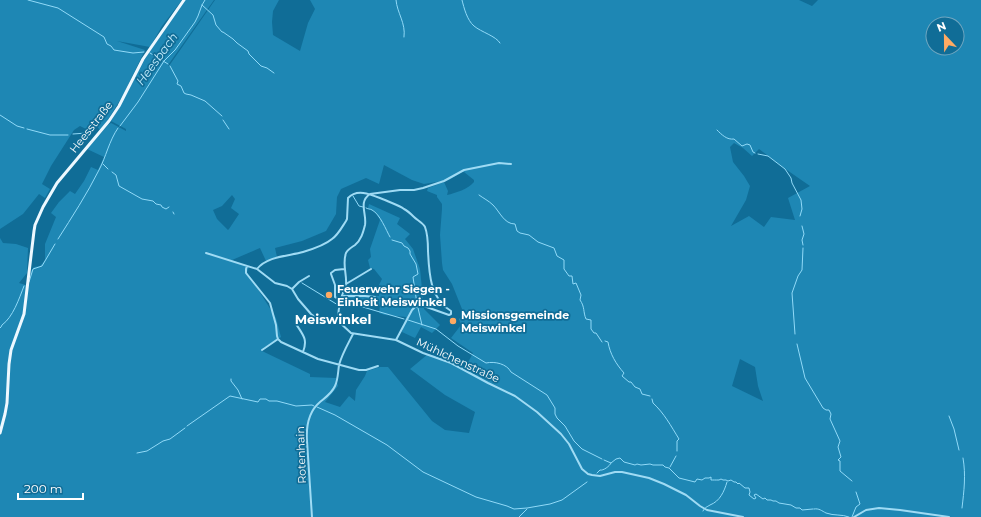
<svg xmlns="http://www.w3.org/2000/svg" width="981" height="517" font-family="Montserrat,sans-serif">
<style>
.green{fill:#1e87b4;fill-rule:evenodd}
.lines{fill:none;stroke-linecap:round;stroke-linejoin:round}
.stream{stroke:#91daf8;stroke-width:1}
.minor{stroke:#9fdbf4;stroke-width:2}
.major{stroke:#edf8ff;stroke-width:3}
.poi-dot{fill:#ffaa63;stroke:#106d97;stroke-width:1.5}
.labels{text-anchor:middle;stroke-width:3.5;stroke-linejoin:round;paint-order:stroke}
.street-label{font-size:11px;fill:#fff;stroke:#106d97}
.poi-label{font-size:11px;font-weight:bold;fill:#fff;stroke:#106d97;text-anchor:start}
.water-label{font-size:12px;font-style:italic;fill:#c1ebfc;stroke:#106d97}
.quarter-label{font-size:13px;font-weight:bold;fill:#fff;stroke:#106d97}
</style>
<rect width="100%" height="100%" fill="#106d97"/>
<path class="green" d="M0,0H182L162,26L150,47L117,41L145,50L123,95L106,123L100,130L96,125L86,129L80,126L74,130L51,166L42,184L50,189L45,198L39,194L23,214L0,229Z
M185,0H214L168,65L169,66L215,0H279L273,11L272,22L273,35L300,51L308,23L315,9L310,0H799L812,6L818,0H981V517H0V238L3,243L16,244L28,248L27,273L19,283L29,286L31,271L34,267L40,266L45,260V244L56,217L51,213L59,202L70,191L75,194L84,181L91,167L98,170L104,157L87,149L108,125L111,123L113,124L126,131V129L111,121L120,106L144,58ZM933,24H957V48H933ZM734,143L743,148L752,156L759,149L784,168L810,186L788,198L795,220L771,217L764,227L749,216L731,226L746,200L750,186L744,176L733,162L730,147ZM384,165L412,180L424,184L449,180L462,172H464L474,180V182C468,189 456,193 447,195L448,191L444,182L428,188L427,191L437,195V197L442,204V209L440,235L442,263L443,270L452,284L464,314L459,319L461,325L451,338L473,353L465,368L446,359L428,354L410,369L445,395L475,412L469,433L445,430L432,421L388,367H380L367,371L365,376L356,390L355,401L349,396L340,407L325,402L338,386L336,378L310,377V374L262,351L281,337L276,318L247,272L249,267L232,260L260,248L266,261L277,257L275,248L302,241L326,231L336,214L337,197L341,189L366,178L379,184ZM232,195L235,199L231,208L239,214L229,229L228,230L217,219L213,210L222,206ZM740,359L755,367L758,386L763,401L732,386Z
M369,204L400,218L397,224L410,234L405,239L413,249L420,269L424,309L440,325L432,333L421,327L415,338L402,332L406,317L385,315L379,313L380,306L349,304L342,306L344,293L379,296V285L382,279L374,269L370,268L368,260L371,257L370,249L380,220L375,212L368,208Z"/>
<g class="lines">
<path class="stream" d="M28,0L58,8L104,37L107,44L111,46L114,50L133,53L144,52
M396,0C397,13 406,23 404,37
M462,0C464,8 467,20 474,26C481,32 496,36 500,43
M202,5L213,15L216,25L222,32H223L233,39L237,43L248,51L249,54L261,66L267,68L274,73
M150,53L168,64
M170,66L178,81L177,84L181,86L184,93L186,94L191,95L205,101L222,116
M0,115L17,126L24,128
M223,120L229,129
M120,126L138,102L164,61L175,50L195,22L198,16L202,5L205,0
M27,129L50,135H68
M717,130C722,135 727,140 734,139L742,146L747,144L750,145L753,152L755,153
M73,134L87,133
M758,154L768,156L785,169L791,178L792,183L801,200L802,209L800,216
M103,164L108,169
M112,172L116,175L119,186L142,199L153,201L156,204L161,205L162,207L166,209L169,207
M479,195C483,198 489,201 493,205C500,212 504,224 515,224L517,231L520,233L529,235L538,242L554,248L557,256L564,260V269L569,276H572L573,284L576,283L581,295L580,300C585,307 583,312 586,319L591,320V329L594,333H596L602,342
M353,196L359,206L363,207
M366,208C367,209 371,209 372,210C380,214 386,230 390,237
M173,212L174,214
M802,226L804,234L802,240L803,245
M58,239C72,217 87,194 99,170C106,157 109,141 118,128
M392,240L402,243L404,246L408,248L410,251V254L416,264L418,274L413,277L417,304
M29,282L33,269L42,266L55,244
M302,283L338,305
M342,305L349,303L404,319
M418,308L422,325
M408,320L436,329L458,346L486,363C495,361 507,364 511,372L547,395L555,408V414L557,418L565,426L574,441L582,449L602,459
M0,328L1,327L2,325C13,317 19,299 24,286
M795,334L792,293L798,276L802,270L803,248
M605,341L608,342C610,354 616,364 624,373L622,376L629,382H631L635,387L640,389L642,394L650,396
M797,344L805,378L823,408L826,410H829L831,414L830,419L840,441L838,447L841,457L838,460L840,461V471L852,481
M231,379V381L238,390L242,399
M652,399L653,403C664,413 671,426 679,439L677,441V451
M317,407L335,415L387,445L423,472L476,497L507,506L514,509L527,508L550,504L562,500L587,482
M949,416L954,429L959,450
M187,426L230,396L258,402L260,399H266L269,401H277L296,406L312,405L314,406
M137,453L147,451L163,441L170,439L185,428
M604,460L611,463L616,459L620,458L624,462L635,465L637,464L641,465L650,464L653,465H663L665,467L669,468L679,478L695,482L697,479L702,480L705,478H709L711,477V480C713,480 716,480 719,480L721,479L723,480H726L728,481L731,480L734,482H736L738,484L739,483L745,488H749L750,492L749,495L754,499L756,498L754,495L756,494L763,499L765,498L767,500H771L773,501H776L779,503L791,505L796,508H800L802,510L813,509
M670,467L676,456
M597,473L600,470C603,471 610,466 611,463
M962,508C964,491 966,475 963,458
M814,509C819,508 822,511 826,513C834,516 842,514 849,517
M703,511C705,507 707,507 710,505C720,501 724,492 727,482
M519,517L527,509
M852,517L856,507L860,504L856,492"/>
<path class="minor" d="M511,164L499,163L464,170L444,181L423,188L414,190H400L370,194C358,202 367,214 365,225C363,233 361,240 355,245C352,247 348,249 346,253C342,264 347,274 346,284C345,289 342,294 341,299C339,306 338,314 338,321L351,333L396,340L423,353L451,363L488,383L515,396L537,412L561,434L569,444L582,469L588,474L592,475L600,476L615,472H622L649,478L664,484L686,495L700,506L707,510L743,517
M206,253L257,269L275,283L287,286L292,289L298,299L311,314L319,320L329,323H333L338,321
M247,266L246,269V273L270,303L276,325L277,336L278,339L281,342L318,359L359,370H366L378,366
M257,269C267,256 289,256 303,252C313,249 325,245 332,239C338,235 342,227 346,221L347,219L348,198C358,187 374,196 385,200C391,203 399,205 404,209C408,211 411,214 414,217C417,220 423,223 425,227C428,235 428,243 428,251C429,273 430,299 451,311V314L449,315L421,305L415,307L412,310L396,340
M346,284L371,269
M292,289L299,282L309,276
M342,296H365L375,297
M341,300L335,297V285L331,274V273L335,270L344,269
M296,324C303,335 308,339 303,352
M262,350L265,348L278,339
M312,517L307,441C306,426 308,412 320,402C326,397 332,393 335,386C338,380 338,372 339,365C342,354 348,344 353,334
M854,517L866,510L879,508L900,510L949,517"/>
<path class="major" d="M0,433L5,414L7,403L9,364L11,350L24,314L34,231L35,225L43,207L57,183L109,121L119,106L143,59L184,0"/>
</g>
<g class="poi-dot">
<circle cx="329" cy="295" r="4"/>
<circle cx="453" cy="321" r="4"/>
</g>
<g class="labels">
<g class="street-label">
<text transform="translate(91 127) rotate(-52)" y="4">Heesstraße</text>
<text transform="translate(458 360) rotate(25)" y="4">Mühlchenstraße</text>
<text transform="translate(301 455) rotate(-92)" y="4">Rotenhain</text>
</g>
<g class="poi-label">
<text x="337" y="293">Feuerwehr Siegen -<tspan x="337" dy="13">Einheit Meiswinkel</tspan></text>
<text x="461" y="319">Missionsgemeinde<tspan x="461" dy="13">Meiswinkel</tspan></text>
</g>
<g class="water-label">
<text transform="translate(157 59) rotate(-54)" y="4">Heesbach</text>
</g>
<g class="quarter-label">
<text x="333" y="324">Meiswinkel</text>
</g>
</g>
<g transform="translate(945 36) rotate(338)"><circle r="19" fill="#106d97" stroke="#70a7c1"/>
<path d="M0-3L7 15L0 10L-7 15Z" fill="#ffaa63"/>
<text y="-6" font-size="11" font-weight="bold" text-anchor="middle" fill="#ffffff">N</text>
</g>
<path d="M18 493v6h65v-6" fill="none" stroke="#ffffff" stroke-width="2"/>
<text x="24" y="493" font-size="12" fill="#ffffff" stroke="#106d97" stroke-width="3" paint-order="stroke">200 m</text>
</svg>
